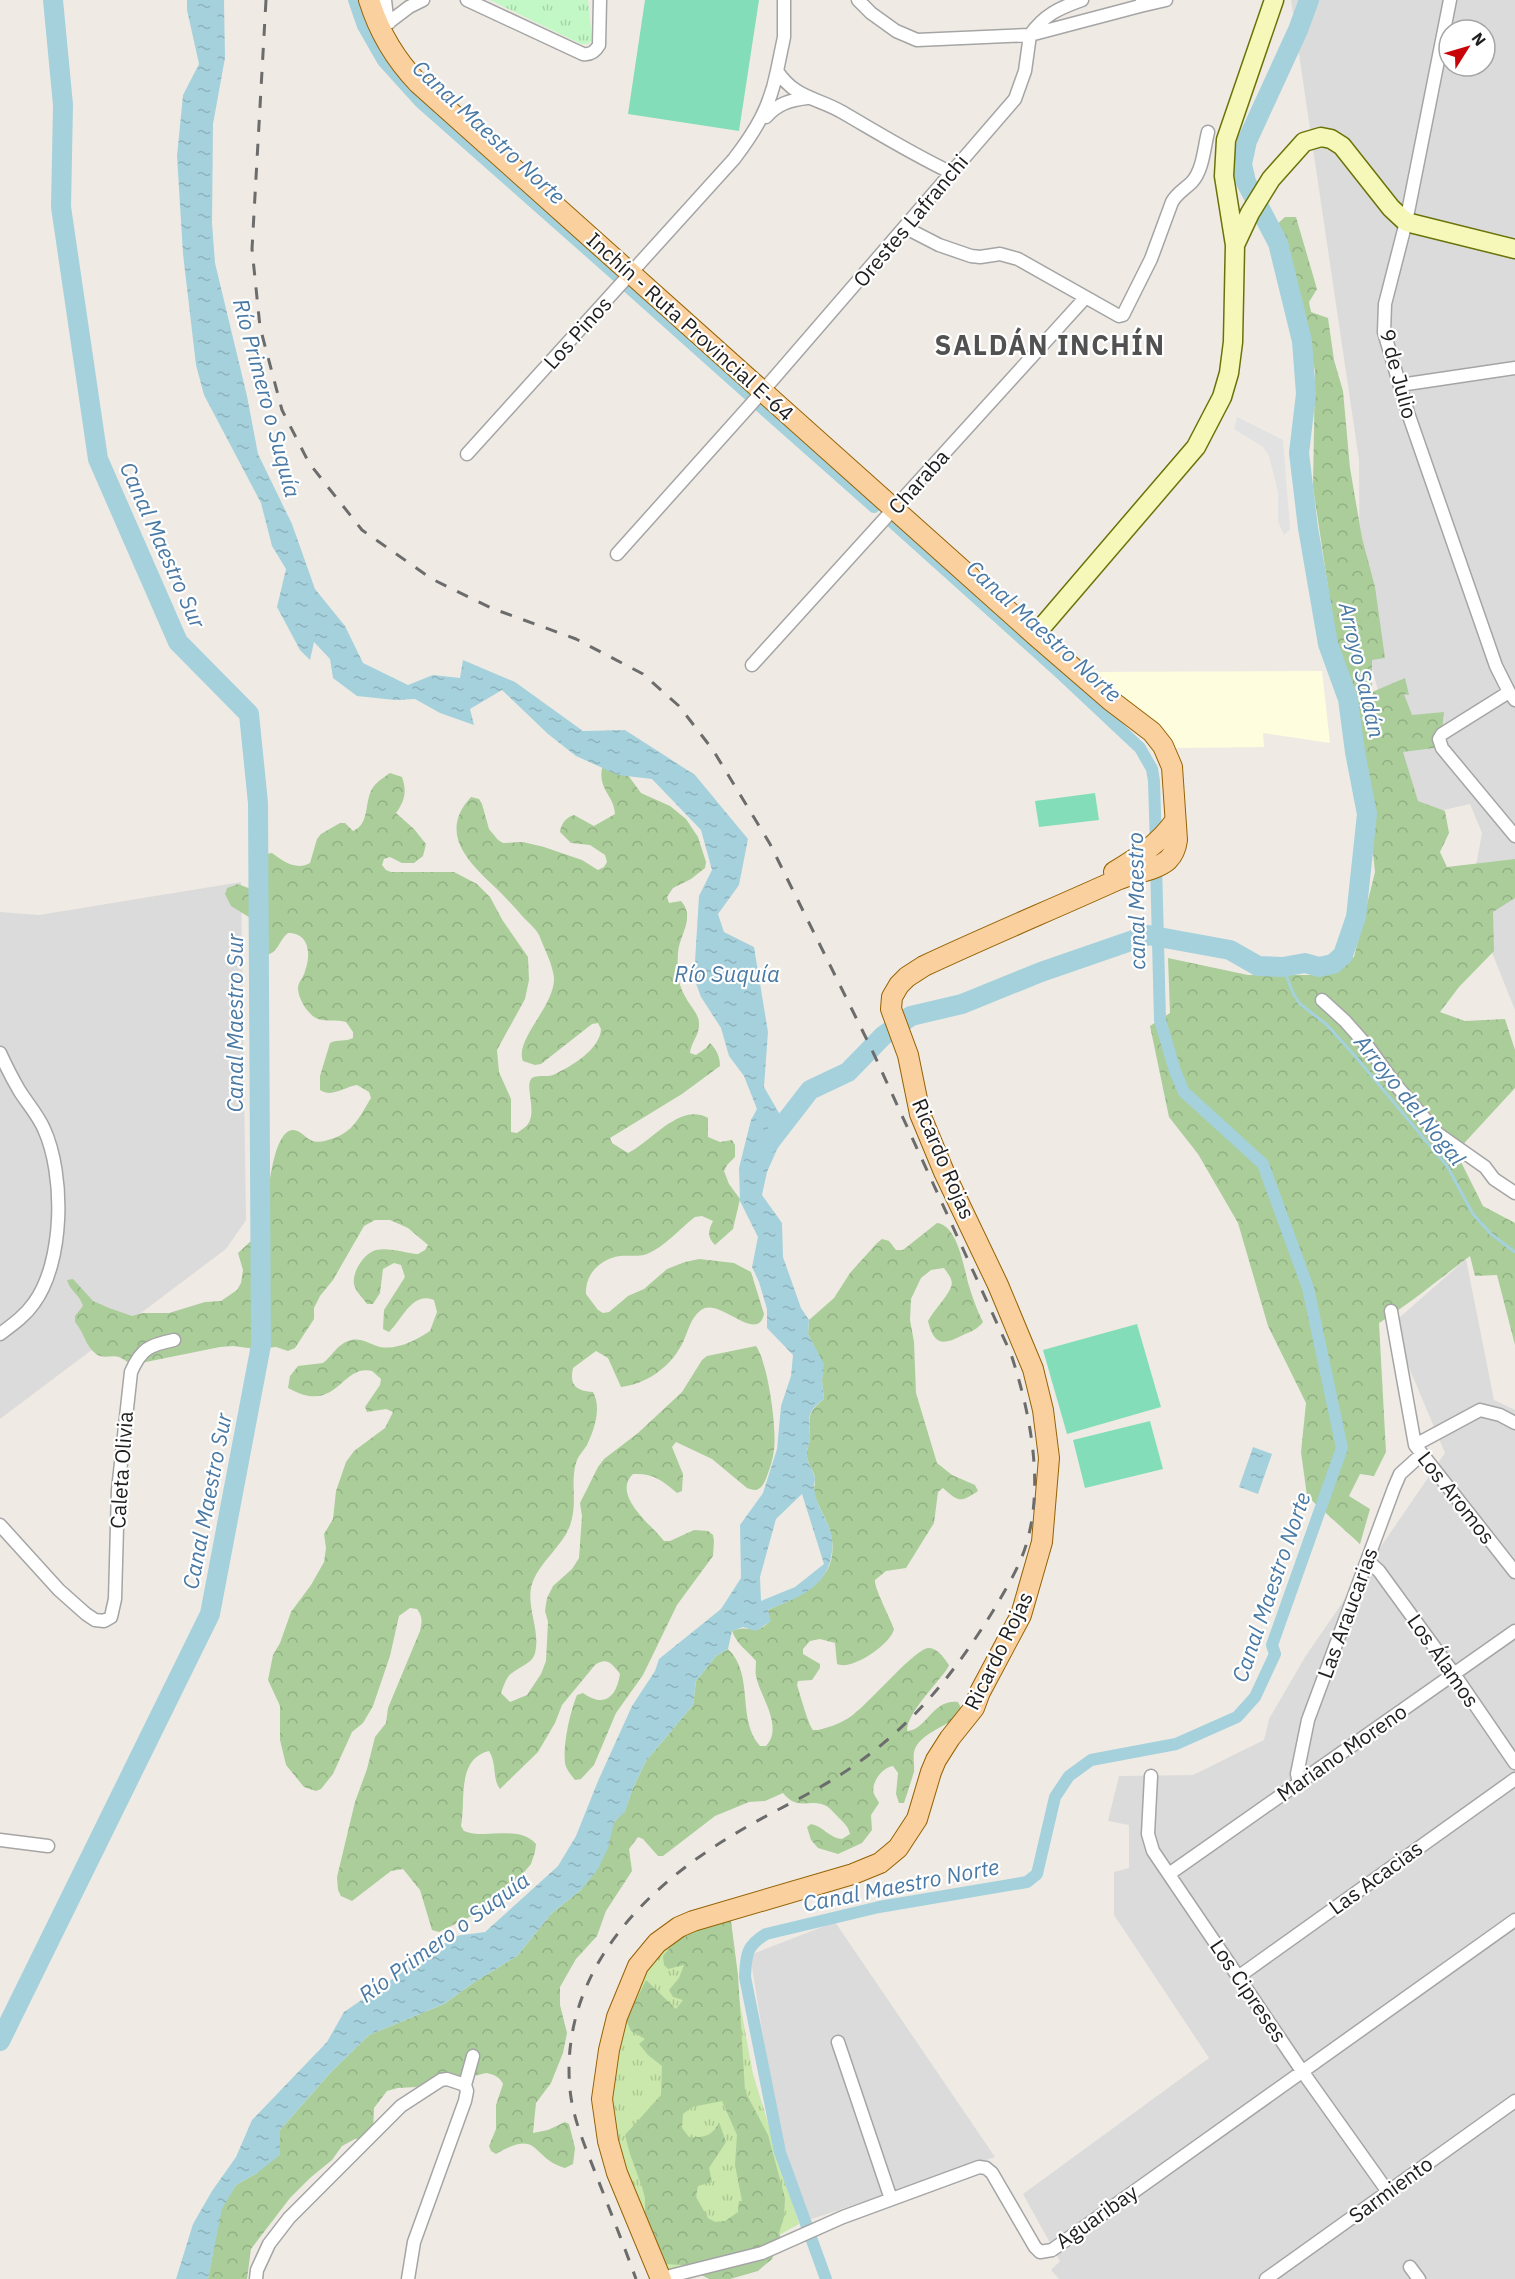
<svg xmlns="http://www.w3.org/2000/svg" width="1515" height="2279" font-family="'IBM Plex Sans',sans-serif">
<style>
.residential{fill:#dcdbdb;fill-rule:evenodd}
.education{fill:#fefede}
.grass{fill:url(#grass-tufts)}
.forest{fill:url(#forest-crowns);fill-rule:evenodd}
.park{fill:url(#park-tufts)}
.pitch{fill:#83ddb8}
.parking{fill:#e2e2e2}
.water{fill:url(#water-ripples);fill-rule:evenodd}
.pier{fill:#fff}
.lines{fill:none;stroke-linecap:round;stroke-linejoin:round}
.stream{stroke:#a5d1dc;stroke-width:3}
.canal{stroke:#a5d1dc;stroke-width:12}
.river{stroke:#a5d1dc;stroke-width:20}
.minor-casing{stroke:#a5a5a5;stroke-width:15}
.secondary-casing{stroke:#6a7307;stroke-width:21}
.primary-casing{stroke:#956203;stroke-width:22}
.minor{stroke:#fff;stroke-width:12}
.secondary{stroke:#f6f8b9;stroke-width:18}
.primary{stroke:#fad09e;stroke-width:20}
.rail{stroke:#6c6c6c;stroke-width:3;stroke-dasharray:12 12;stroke-linecap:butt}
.labels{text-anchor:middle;stroke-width:4.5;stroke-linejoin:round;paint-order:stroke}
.street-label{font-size:21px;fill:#1e1e1e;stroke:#fff}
.water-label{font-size:22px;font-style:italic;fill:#4979a4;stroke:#fff}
.district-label{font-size:27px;font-weight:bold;letter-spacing:1.5px;fill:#515151;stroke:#fff}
</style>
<defs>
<pattern id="grass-tufts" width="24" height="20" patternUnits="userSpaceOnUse" patternTransform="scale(1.5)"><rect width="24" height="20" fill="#cae8ab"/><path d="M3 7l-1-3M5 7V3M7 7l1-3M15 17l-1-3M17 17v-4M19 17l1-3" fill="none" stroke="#adc793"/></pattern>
<pattern id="forest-crowns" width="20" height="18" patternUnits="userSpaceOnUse" patternTransform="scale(1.5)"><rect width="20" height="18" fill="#aacd9a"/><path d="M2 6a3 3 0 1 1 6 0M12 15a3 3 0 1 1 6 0" fill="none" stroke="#92b084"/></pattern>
<pattern id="park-tufts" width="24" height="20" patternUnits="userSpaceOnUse" patternTransform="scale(1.5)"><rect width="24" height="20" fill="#c2f8c5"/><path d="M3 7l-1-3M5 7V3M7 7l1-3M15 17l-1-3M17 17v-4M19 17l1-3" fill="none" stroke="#a6d4a9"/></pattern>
<pattern id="water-ripples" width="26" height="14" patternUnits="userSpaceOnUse" patternTransform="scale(1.5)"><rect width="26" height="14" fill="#a5d1dc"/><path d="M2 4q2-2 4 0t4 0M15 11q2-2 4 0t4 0" fill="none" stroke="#8eb3bc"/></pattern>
</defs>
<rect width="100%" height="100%" fill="#efebe4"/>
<path class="residential" d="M1291,0H1515V1010L1470,898L1482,833L1470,804L1413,817L1360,625L1359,460ZM1449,30H1485V66H1449Z
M241,882L246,1220L226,1249L0,1419V912L39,915Z
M1466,1259L1494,1400L1515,1410V2279H1059L1051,2270L1060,2261L1023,2194L1209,2058L1114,1915V1872L1129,1868V1825L1108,1821L1119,1776L1193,1775L1264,1740L1269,1719L1305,1657L1445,1453L1391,1325Z
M835,1922L995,2157L896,2191L890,2173L877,2177L883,2195L809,2220L777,2123L750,1955Z"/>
<path class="education" d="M1322,671L1330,743L1263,733L1264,747L1175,748L1089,672Z"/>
<path class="grass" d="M725,1922L753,2074L799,2224L752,2250L663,2272L623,2175L609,2101L625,2004L645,1967L671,1939Z"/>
<path class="forest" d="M1285,217H1296L1317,289L1309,302L1311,312L1328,318L1334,360L1343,391L1350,468L1362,538L1375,587L1385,658L1372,660V692L1405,678L1409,695L1404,694L1412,715L1444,712L1442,730L1434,748L1403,752L1418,801L1445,811L1449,833L1440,852L1447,867L1515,859V898L1493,912L1494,951L1459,987L1440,1012L1465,1021L1505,1019L1515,1050V1088L1456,1152L1483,1206L1515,1223V1345L1497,1275L1475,1276L1470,1256C1439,1279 1411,1303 1379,1323L1386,1452L1374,1476L1360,1474L1349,1496L1370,1509L1360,1544L1307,1496L1301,1452L1306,1403L1268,1326L1238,1223L1198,1154L1169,1117L1150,1026L1170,1013L1168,958L1248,975H1315L1354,957L1375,872L1362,749L1334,627L1313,487L1315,370L1274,227Z
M602,768L625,771L641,793L670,806L686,819L698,837L706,862L705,868L691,879L673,888L667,897L669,903L681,901C696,918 679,935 678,953C677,971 677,983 686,998C690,1006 699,1014 699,1023C700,1035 691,1042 690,1053L696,1055L706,1048L710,1043C716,1049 720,1056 720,1066L682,1094L610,1138L612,1143L628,1153C651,1142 680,1102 708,1118V1137L720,1142L732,1140L735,1145V1157L727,1165L724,1171L729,1184L740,1199L733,1229L715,1245C707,1237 708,1231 713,1221L702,1216L695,1217C680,1228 665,1247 647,1254C639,1257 628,1255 620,1256C600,1259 585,1274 586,1294L598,1310L603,1313L609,1312L628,1296L644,1289L667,1269L685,1262L699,1259L734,1263L751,1272L764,1314C757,1345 719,1296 701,1310C689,1319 688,1334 681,1346C669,1368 646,1384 621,1387L608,1358L596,1351L573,1368C569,1385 576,1391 593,1392C602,1408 594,1430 587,1445C584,1450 579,1455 577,1460C569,1482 579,1504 569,1528C561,1547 541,1561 533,1581C524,1604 541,1629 535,1653C533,1664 515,1668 508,1677C505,1681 503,1688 501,1693L510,1702L527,1695L541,1674L546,1661L548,1622L545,1611L547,1598L553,1586L572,1569L579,1558L582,1516L580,1503L598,1467L604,1459L638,1433L682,1392L702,1360L707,1356L756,1346C768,1363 777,1428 774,1450C773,1459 770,1468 767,1476C763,1487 759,1493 747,1488L712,1459L676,1442L672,1447L683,1474L682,1491L677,1493C662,1480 653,1473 633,1474C611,1495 652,1525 664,1541H670L694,1530L708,1531L713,1535L714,1541L713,1556L677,1605L643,1675L616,1713L594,1765L581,1779L575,1780C571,1775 566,1769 565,1763C563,1744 570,1712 577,1695L583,1693C604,1708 616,1698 620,1674C613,1665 607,1656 595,1665L562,1705L555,1723L538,1752L500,1789C492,1779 497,1763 489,1751C456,1759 466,1801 461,1826L464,1831C486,1840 518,1824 536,1844L535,1852L531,1864L510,1889L484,1910L439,1932L432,1930L420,1890L403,1869L391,1871L352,1901L341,1896L338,1890L337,1877L355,1802L367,1769L375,1737L386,1723L388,1708L420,1631C422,1622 423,1617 417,1609L410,1608L399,1616L390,1656L373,1706L363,1723L352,1732L333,1774L321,1789L316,1791L304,1787L286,1765L280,1740V1706L268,1680L273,1655L280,1643L291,1612L311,1585L324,1562L326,1548L324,1534L333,1519L336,1491L346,1462L354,1451L385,1428L393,1412L386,1409L367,1412L365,1407L380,1385L381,1379L372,1371C340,1364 338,1416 288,1388L290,1376L298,1366L323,1363C332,1356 337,1345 348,1341C359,1336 370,1344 380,1347C398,1350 416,1340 430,1331L437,1312L434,1300C412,1291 402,1320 389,1332L383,1329L384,1310L405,1277L401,1265L394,1263L383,1269L380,1293L373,1304H367C363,1298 355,1291 354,1284C352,1272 364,1253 376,1250C389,1247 405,1253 418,1254L425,1250L428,1245L408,1228L390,1220H375L364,1226L333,1280L320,1296L314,1308V1319L295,1348L288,1351L276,1347L257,1349L233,1346L220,1347L136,1364C128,1364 126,1360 119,1357C113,1355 106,1358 100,1356C87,1351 84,1332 75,1322V1316L83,1306C80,1295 70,1291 67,1280L73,1279L93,1301L109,1308L132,1316L143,1313H169L205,1302L221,1301L237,1290L241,1283L243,1270L238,1253L266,1227C266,1209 271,1130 293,1130C301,1130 306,1139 313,1141C319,1143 325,1141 331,1139C353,1133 360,1116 371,1098L369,1092L357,1085C344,1087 332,1098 320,1090V1076L330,1043C338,1039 345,1042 353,1038V1032L346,1022C337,1019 326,1022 318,1019C308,1015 298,999 298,988C298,982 304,977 305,971C311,955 310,933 288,933C279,940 278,954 265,955L257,944L252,919L231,906L225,894L227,888L238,884L256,891C274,884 258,868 266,854L272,853C283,861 296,871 310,863L317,839L321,834L340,823H345L353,831C370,824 364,803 372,789C376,782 383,778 390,773L402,777C407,791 405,801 396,813L414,829L426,844L423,856L414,863H402L390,857L384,859L382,865L386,870L391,872H454L477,884L490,897L503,921L528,957L529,980L525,999L497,1050L499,1072L511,1099V1132L517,1133C521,1130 526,1127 528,1124C538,1110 522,1081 534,1077C540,1075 547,1077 553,1075C570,1067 600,1050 601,1029L598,1023L592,1024L541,1064L535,1065L523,1061C514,1040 555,1006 554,978C553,965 544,948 539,935C536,929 529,923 524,918C516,909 508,900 499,891C472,865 436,835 471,797L479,799L482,804L489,829L498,840L503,843L523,842L544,847L582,860L598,870L604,867L607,862L605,855L590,845L571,843L560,832C561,824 566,817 574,815L594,826L615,814C614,795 598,790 602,768Z
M937,1223C958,1225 964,1269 969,1286C973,1299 977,1310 983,1322C978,1329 970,1332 963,1335C942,1346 934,1345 928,1321C934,1310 948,1296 951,1287C954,1280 948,1274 944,1268L931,1270L921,1278L911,1299L910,1320L914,1342L916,1393L937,1463L952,1475L975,1485L978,1491C960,1503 959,1502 943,1488L938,1492L934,1523L906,1568L886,1571L875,1580C874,1588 890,1618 894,1629C891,1644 852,1671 837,1664L835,1643L820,1639L810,1641L803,1649V1654L820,1664V1668L812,1680L798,1681L797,1685C800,1694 808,1724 813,1730H818C831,1727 845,1722 855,1713C870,1702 914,1650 928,1648C937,1647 944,1658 949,1665L947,1669C936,1685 907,1713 907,1731C927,1730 932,1699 958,1702L963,1712C950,1725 928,1730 917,1745C911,1754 915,1762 914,1772C913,1775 905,1801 904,1803H899L896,1794L898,1773L893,1766C883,1767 870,1783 874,1794C875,1797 878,1800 879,1803L871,1815L872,1830L862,1843L838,1854L818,1848L811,1840L807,1827L811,1824C823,1826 829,1838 842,1839L850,1834C848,1826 844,1823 839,1818C835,1814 832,1810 828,1807C811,1796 799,1813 783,1793L765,1801L749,1802L715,1816L663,1856H658L643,1839L638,1837L629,1849L632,1871L606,1911L597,1936L576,1959L560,1987V2005L567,2033L563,2053L551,2083L536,2103L533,2133L548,2130L565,2122L569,2124L575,2148L573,2164L565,2168C529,2157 541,2128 496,2154L491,2151L489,2146L496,2129V2105L503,2084C500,2077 493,2074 486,2073L435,2086L398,2088L387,2091L374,2108L373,2131L365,2138L355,2139L342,2146L332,2160L310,2178L290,2198L251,2249L247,2279H208L221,2209L236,2185L257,2173L280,2130L330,2073L369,2035L444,2004L473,1983L517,1956L552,1913L581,1890L614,1822L625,1811L632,1790L646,1761L693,1705L696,1681L716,1656L728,1649C755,1675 736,1719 760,1746H766C784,1726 760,1697 756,1676C755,1672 756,1666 756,1661C747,1650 737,1645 732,1631C753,1623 753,1638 770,1621L768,1610C802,1595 841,1580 831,1534C828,1521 819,1509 815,1496C813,1490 815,1485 815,1478C814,1471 808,1464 807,1457C806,1451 809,1445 810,1439C810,1418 805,1414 824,1399L822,1381L823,1364L808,1334L809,1320L834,1298L850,1273L877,1243L882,1239L889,1241L896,1250H903Z
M721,1917L731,1921L738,1975L745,2091L768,2135L785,2198L784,2217L779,2233L781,2239L772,2259L758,2271L730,2279H709L682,2265L664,2264L645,2214V2198L642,2187L630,2154L625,2135L661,2095L662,2066L648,2055L639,2044L645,2039L631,2031L626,2020L646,1980L676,2009L683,2000L673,1997L669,1990L679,1978L684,1965L668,1969L664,1965L663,1956L687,1927ZM722,2101L737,2135L735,2165L742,2201H739L738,2212L725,2221L715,2222L708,2218L696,2197L698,2186L712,2182L709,2168L726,2142L719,2122C713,2136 704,2138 689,2137L682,2128L683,2114L692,2107Z"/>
<path class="park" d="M490,0H588L592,40L588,44H581Z"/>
<path class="pitch" d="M645,0H759L739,131L628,114Z
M1095,793L1099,820L1039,827L1035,801Z
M1137,1324L1161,1407L1067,1434L1043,1350Z
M1150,1421L1163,1469L1085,1488L1073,1440Z"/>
<path class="parking" d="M1237,417L1283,440L1290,529L1284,535L1278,522V492L1269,456L1263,447L1234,429Z"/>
<path class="water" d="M187,0H224L225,58L213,124L212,223L215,263L247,396L258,454L292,524L315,589L345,626L363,663L408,685L433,675L460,678L463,660L515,682L583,731L625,730L695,775L748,839L739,885L718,914L724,932L754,947L768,1032L764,1087L787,1127L767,1172L762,1195L782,1223L783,1257L801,1308L809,1320L808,1334L824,1364L822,1381L824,1399C804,1414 810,1418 810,1439C809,1445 806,1451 807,1457C808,1464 814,1471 815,1479C815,1482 813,1484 814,1487C815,1503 825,1516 830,1530C833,1538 833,1549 831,1557C825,1590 795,1598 768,1610L771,1621L756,1631L743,1627L732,1631L728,1649L716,1656L696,1681L693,1705L646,1761L632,1790L625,1812L614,1822L608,1848L598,1869L581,1890L552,1913L517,1956L473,1983L444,2004L369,2035L330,2073L280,2130V2155L257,2173L236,2185L222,2209L208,2279H176L193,2224L212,2191L236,2157L252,2120L327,2042L344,2012L455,1936L485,1932L558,1866L576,1836L598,1781L632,1706L655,1671L659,1659L721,1609L741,1578L740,1525L763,1493L777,1449L781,1406L791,1376L793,1355L767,1328V1309L759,1282L752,1267L758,1237L740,1201L739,1168L751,1120L757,1109L744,1076L729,1056L721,1028L701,997L694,978L699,896L712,870L701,830L652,779L618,775L576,756L548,734L502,690L470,709L474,725L440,713L415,699L395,700L357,696L333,678L330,659L314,642L310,660L300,650L277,607L286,569L272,546L261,503L204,395L196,365L183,254L177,156L183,95L199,64L187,10ZM802,1494L824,1564L795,1587L761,1601L760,1577L776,1519Z
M1253,1447L1272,1454L1258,1494L1239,1487Z"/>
<path class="pier" d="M1151,780L1159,782L1164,1020H1156Z"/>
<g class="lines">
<path class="stream" d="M1283,967L1293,993L1300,1004L1326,1024L1355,1056L1447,1166L1473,1214L1491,1234L1515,1252"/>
<path class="canal" d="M354,0L363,26L383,61L420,102L618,277
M628,287L749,395
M761,407L874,507
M892,522L1059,672L1140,748L1152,769L1154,781L1156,846
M826,2279L780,2152L745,1977C746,1955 746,1946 766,1934L879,1907L1027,1882L1037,1874L1055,1797L1069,1776L1091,1760L1176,1744L1237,1717L1255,1697L1275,1654L1272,1645L1342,1448L1308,1288L1263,1164L1184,1092L1175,1071L1160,1020L1156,864"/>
<path class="river" d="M769,1143L810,1090L848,1072L883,1036L911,1016L962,1004L1041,972L1148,935L1230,950L1258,966L1283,967L1305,963L1319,967L1333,964L1343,955L1356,917L1367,814L1355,752L1348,699L1328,644L1308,528L1299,453L1306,394L1302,341L1278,243L1246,182L1242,164L1247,141L1298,30L1309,0
M0,2041L210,1614L261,1345L258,803L249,714L178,642L98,459L61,207L63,105L53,0"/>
<defs>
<path id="minor" d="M385,0L387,17L390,22
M467,0L583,54C591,55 595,52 599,45L600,0
M784,0V37L777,71C796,99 816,97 842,112C880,134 912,154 952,173
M858,0L871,13L896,31L917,40L1030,35L1140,6L1143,0
M1450,0L1406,222L1385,304L1384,332L1408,413L1496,666L1509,692L1515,700
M1140,6L1166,0
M380,29L409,7L423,0
M1030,35C1044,15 1059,8 1082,0
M766,117C777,104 790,100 807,98
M906,228L939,245L971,256L980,257L1000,254L1018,259L1119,316L1123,315L1151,259L1172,202C1177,193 1185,189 1192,182C1203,170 1204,148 1208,132
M1400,385L1515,368
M467,454L734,159C756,130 770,107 777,71
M617,554L762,392L1015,99L1025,71L1030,35
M752,665L1085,298
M1509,692L1442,734L1439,739L1442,748L1515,836
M1322,1000L1345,1021L1369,1048L1395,1084L1438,1134L1485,1167L1494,1179L1515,1193
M0,1053C6,1066 12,1078 19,1090C27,1103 38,1115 44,1129C65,1175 64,1262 34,1303C25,1316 12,1325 0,1334
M1391,1311L1415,1445L1515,1572
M1415,1445L1480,1410L1500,1415L1515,1423
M0,1525L59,1590L86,1614L95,1620L104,1621L111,1617L115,1599L118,1490L131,1372C141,1349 149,1345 174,1340
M1368,1561L1379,1571L1454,1674L1515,1763
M1151,1776L1148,1834L1153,1851L1302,2071L1388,2192
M1299,1783L1297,1774L1308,1720L1394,1488L1400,1474L1422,1454
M0,1840L48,1846
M1169,1874L1515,1631
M1238,1977L1515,1779
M838,2042L891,2199
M1410,2267L1419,2279
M256,2279L257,2270L269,2244L289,2218L401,2106L441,2080L447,2079L465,2085
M408,2279L414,2242L465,2101L467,2091L465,2085L473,2056
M658,2279L762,2253L843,2217L979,2167L986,2168L992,2173L1035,2247L1040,2252L1052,2250L1515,1920
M1266,2279L1515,2101"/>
<path id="secondary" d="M1235,245L1250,213L1271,179L1304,142L1321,137L1331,139L1342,146L1391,208L1406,222L1515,249
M1035,635L1196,447L1222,397L1229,373L1233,342L1235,245L1224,176L1226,140L1274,0"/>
<path id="primary" d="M369,0C379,32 395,59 418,83L1035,635L1110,700L1152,732L1163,746L1172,767L1177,840C1176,848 1174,854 1168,860C1155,871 1133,873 1117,880C1053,909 988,936 924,966L907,977L899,985L892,997L891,1009L908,1055L920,1114L944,1172L998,1285L1033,1369L1043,1410L1049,1458L1042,1542L1021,1615L980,1692L974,1708L950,1738L936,1760L931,1772L917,1819L898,1848L880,1863L853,1874L693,1921L679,1927L657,1943L638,1966L617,2017L609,2050L602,2099L608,2141L617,2173L661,2279
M1114,872C1137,858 1159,844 1175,821"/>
</defs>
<use href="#minor" class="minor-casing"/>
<use href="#secondary" class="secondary-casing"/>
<use href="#primary" class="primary-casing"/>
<use href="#minor" class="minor"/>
<use href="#secondary" class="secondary"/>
<use href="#primary" class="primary"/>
<path class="rail" d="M266,0L252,249L260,327L282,410L309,463L362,530L432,579L491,608L576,639L643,674L679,706L713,750L770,844L872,1050L1011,1354C1029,1409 1043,1476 1029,1534C1023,1562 1007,1587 993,1611C954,1674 913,1725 852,1767C815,1793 772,1811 733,1835C642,1889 559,1975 570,2090C573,2119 585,2146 595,2172C609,2208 623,2243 636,2279"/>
</g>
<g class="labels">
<g class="street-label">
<text transform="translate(911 221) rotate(-50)" y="7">Orestes Lafranchi</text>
<text transform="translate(690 327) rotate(42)" y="7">Inchín - Ruta Provincial E-64</text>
<text transform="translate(578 333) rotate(-48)" y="7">Los Pinos</text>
<text transform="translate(1398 374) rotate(75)" y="7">9 de Julio</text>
<text transform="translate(919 482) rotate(-48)" y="7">Charaba</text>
<text transform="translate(943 1159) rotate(67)" y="7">Ricardo Rojas</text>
<text transform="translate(122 1470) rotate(-86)" y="7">Caleta Olivia</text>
<text transform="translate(1456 1498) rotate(52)" y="7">Los Aromos</text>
<text transform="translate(1348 1613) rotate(-70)" y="7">Las Araucarias</text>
<text transform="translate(999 1651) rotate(-64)" y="7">Ricardo Rojas</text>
<text transform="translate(1443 1661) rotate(55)" y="7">Los Álamos</text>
<text transform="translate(1342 1753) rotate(-35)" y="7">Mariano Moreno</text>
<text transform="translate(1376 1878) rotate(-36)" y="7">Las Acacias</text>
<text transform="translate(1248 1991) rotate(56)" y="7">Los Cipreses</text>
<text transform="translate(1391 2190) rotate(-36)" y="7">Sarmiento</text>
<text transform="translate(1097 2217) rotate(-35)" y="7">Aguaribay</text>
</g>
<g class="water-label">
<text transform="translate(489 132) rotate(43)" y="8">Canal Maestro Norte</text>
<text transform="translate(267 398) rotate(75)" y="8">Río Primero o Suquía</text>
<text transform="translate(163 545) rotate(66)" y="8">Canal Maestro Sur</text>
<text transform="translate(1044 631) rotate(42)" y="8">Canal Maestro Norte</text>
<text transform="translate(1362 670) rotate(77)" y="8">Arroyo Saldán</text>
<text transform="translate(1136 901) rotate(-91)" y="8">canal Maestro</text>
<text x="727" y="982">Río Suquía</text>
<text transform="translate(235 1023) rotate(-90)" y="8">Canal Maestro Sur</text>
<text transform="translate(1410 1100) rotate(51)" y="8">Arroyo del Nogal</text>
<text transform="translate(207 1501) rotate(-79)" y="8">Canal Maestro Sur</text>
<text transform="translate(1271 1587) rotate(-71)" y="8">Canal Maestro Norte</text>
<text transform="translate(901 1885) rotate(-11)" y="8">Canal Maestro Norte</text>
<text transform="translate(444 1937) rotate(-36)" y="8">Río Primero o Suquía</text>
</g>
<g class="district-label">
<text x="1050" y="355">SALDÁN INCHÍN</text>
</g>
</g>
<g transform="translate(1467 48) rotate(53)"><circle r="28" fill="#ffffff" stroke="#a5a5a5" stroke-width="1.5"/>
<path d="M0-4.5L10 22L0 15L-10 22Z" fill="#c80408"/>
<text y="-9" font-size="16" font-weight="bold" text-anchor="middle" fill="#1e1e1e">N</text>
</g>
</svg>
